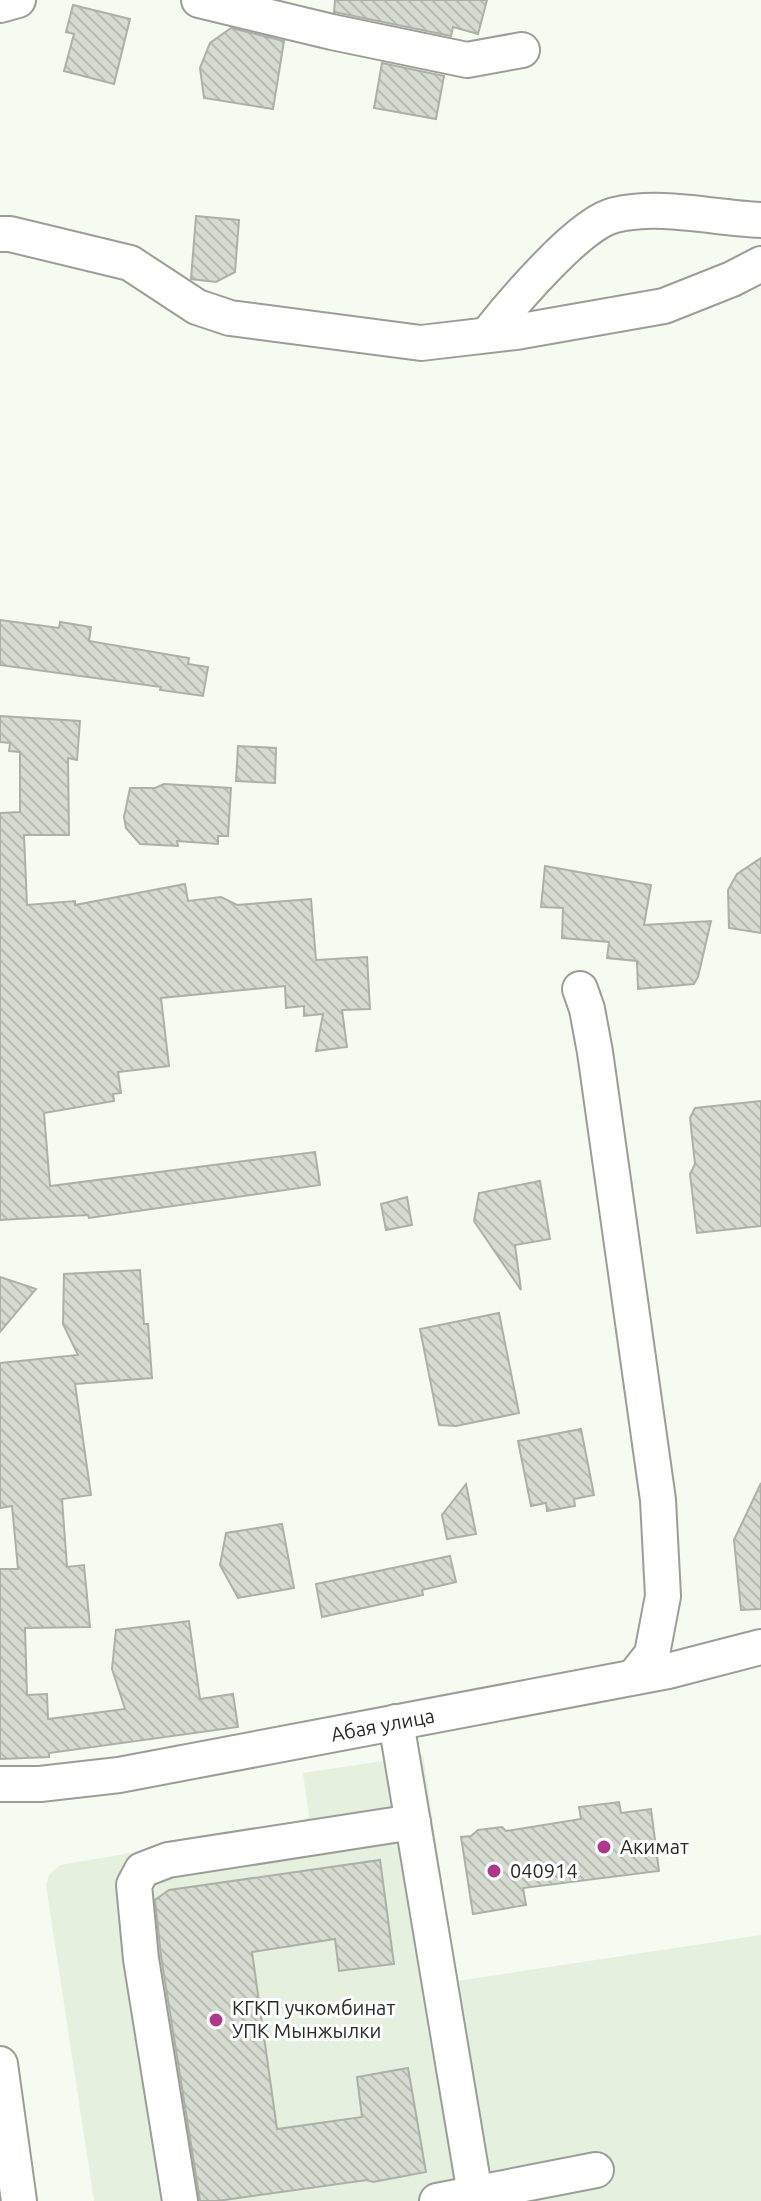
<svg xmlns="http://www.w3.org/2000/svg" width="761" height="2201" font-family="Ubuntu,sans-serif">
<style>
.built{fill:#e5f0de}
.building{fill:url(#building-back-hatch);stroke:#abb1a7;stroke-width:2}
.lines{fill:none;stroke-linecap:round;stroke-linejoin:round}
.minor-casing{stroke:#999f95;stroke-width:38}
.minor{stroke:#fff;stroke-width:34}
.poi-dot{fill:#b0378b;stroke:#fff;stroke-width:3}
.labels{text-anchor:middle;stroke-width:6;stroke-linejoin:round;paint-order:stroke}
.street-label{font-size:20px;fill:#292b27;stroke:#fff}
.poi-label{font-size:20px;fill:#292b27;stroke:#fff;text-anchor:start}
</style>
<defs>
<pattern id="building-back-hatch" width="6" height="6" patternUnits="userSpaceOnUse" patternTransform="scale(2)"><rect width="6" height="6" fill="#d5dbd1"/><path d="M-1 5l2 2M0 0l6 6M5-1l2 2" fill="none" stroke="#b7bcb3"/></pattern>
</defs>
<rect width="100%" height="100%" fill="#f5fbf0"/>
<path class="built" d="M423,1755L457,1981L761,1935V2201H94L46,1885L49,1875L60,1865L301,1824L309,1816L303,1773Z"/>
<path class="building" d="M335,0H487L478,34L453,27L451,36L334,12Z
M73,5L130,19L114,84L64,71L74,34L66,32Z
M231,28L284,41L273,109L204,98L200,68L210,43Z
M382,63L444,76L436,119L374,108Z
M196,216L239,220L235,272L216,282L191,279Z
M0,620L59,628L60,622L91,627L89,641L189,658L188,664L208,667L203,696L160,690L161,687L0,665Z
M0,716L80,721L77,760L68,758L69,835H24L27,905L75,901V905L185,884L188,901L221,897L237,905L311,899L316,960L367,957L370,1009L342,1010L347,1047L316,1051L323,1014L304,1016V1006L286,1008L285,986L161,998L169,1066L118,1072L121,1093L113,1094L114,1101L44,1113L50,1186L315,1152L320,1185L89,1218L88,1215L0,1220V813L20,812V752L9,751L10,743L0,742Z
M238,746L276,748L275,783L236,781Z
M164,784L231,788L228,836H218V844L177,841L178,846L140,844L126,828L124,817L130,788H155Z
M761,858V933L729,928L728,890L737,874Z
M545,866L651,885L644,925L711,921L698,977L694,984L638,989L637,961L607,958L609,942L562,938L563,908L541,907Z
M761,1101V1226L697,1233L690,1174L695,1164L690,1118L695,1108Z
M540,1181L550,1239L515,1245L521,1290L474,1221L479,1193Z
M407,1197L412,1225L386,1230L381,1204Z
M140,1270L144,1324H148L152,1378L75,1384L91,1495L62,1499L67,1567L84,1565L90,1627L25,1628L27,1695L47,1694L48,1719L125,1709L112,1669L116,1630L189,1621L200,1699L233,1694L238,1727L49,1753V1757L0,1759V1569H18L12,1506L0,1508V1363L78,1355L63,1324L64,1274Z
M0,1277L36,1289L0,1332Z
M499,1313L519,1413L456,1426L439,1425L420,1329Z
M581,1429L594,1495L574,1499L575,1506L547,1511L546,1503L531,1506L518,1441Z
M761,1483V1609L741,1610L734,1540Z
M466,1484L476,1534L447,1539L442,1515Z
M282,1524L294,1588L238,1598L220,1565L226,1533Z
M450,1556L456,1582L422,1590L423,1595L322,1617L316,1584Z
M619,1802L621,1813L651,1809L659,1871L523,1888L526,1905L473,1914L461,1837L471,1836L478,1830L502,1827L506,1831L581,1819L579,1807Z
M380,1860L394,1964L339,1971L335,1939L252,1952L277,2129L362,2117L357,2077L408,2068L426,2172L373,2182L367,2180L217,2201H200L161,1956L155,1900L169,1890Z"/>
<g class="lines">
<defs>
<g id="minor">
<path d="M199,0L332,32L467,60L522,50"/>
<path d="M0,5L18,0"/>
<path d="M0,234H10L130,263L197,307L230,318L421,343L516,332L664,306L732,279L761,264"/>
<path d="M487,335C510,306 580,222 615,215C662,204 713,218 761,220"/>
<path d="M580,989L587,1009L595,1052L658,1500L663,1596L652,1654L634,1677"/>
<path d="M396,1722L475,2194"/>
<path id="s1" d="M0,1784H40L119,1775L668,1671L761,1647"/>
<path d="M0,2064L19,2201"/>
<path d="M180,2201L141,1959L134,1885L142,1870L168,1860L413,1822"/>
<path d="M437,2201L596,2170"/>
</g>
</defs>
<use href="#minor" class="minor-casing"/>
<use href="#minor" class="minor"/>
</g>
<g class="poi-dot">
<circle cx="604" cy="1847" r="8"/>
<circle cx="494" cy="1871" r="8"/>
<circle cx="216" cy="2020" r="8"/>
</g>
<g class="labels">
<g class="street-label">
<text dy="7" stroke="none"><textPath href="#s1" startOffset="388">Абая улица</textPath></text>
</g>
<g class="poi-label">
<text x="620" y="1854">Акимат</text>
<text x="510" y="1878">040914</text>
<text x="232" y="2015">КГКП учкомбинат<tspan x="232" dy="23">УПК Мынжылки</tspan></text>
</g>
</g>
</svg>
